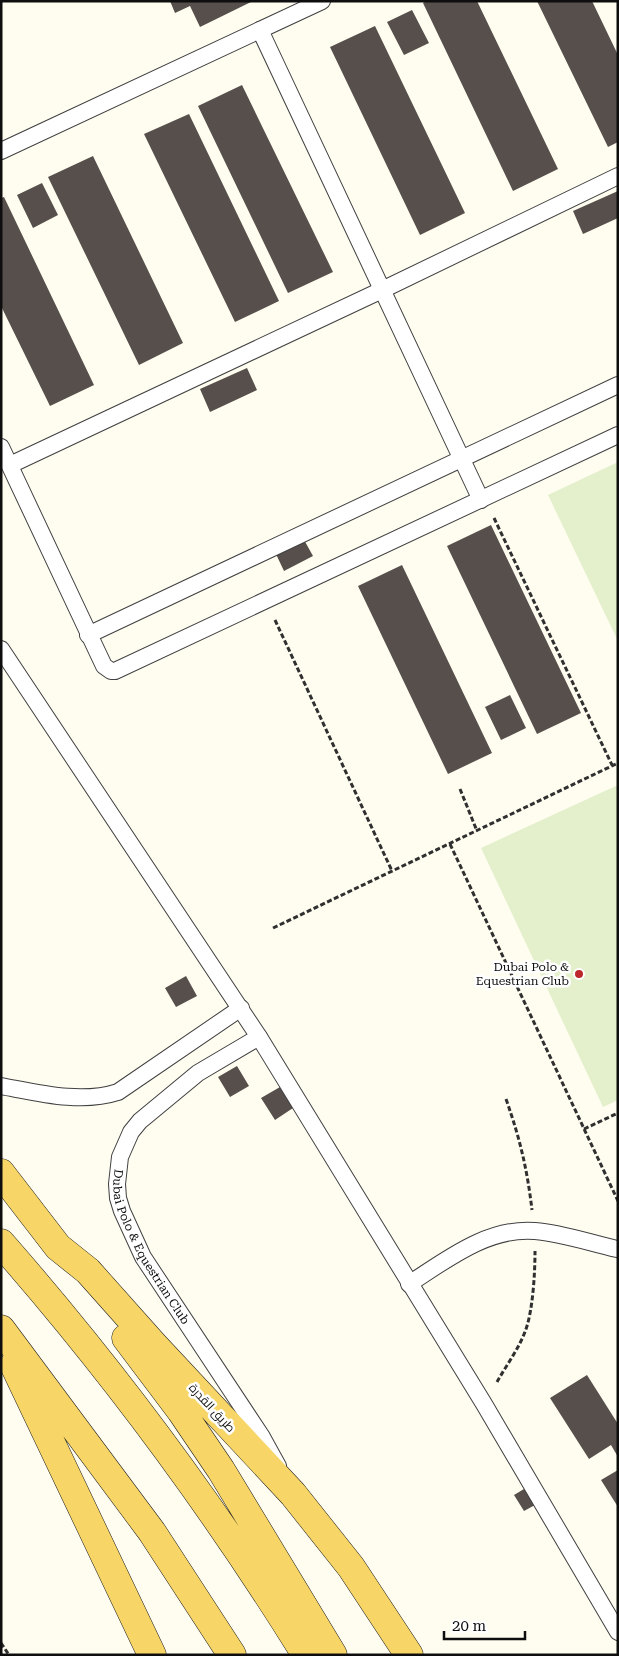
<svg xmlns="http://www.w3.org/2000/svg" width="619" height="1656" font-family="'Roboto Serif',Cairo,serif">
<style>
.pitch{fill:#e3f0cb}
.building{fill:#574f4b}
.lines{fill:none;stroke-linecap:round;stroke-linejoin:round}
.service-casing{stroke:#414141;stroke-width:18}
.primary-casing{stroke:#1f1f1f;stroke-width:29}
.path{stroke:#303030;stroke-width:3;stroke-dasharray:5 2.5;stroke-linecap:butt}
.service{stroke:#fff;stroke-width:16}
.primary{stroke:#f7d667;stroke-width:28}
.poi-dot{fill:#bd272c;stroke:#fff;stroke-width:2}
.labels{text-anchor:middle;stroke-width:5;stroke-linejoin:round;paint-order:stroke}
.poi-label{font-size:12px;fill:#0e0e0e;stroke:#fff;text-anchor:end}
.street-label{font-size:12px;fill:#0e0e0e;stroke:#fff}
</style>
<rect width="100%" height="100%" fill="#fffcf0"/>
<path class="pitch" d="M618,462V641L548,495Z
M618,785V1100L603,1107L481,848Z"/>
<path class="building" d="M170,1H253L200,27L190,6L175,13Z
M426,1H477L558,169L513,191L423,3Z
M537,1H592L618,55V142L608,147Z
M412,10L429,43L404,55L387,22Z
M375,26L465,213L420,235L330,47Z
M242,85L333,272L288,293L198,106Z
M189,114L279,301L235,322L144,134Z
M93,156L183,343L139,365L48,177Z
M42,183L58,215L33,228L17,195Z
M618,191V218L583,234L573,211Z
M4,197L94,385L50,406L1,306V198Z
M247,368L257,390L210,412L200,389Z
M491,525L581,713L537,734L447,546Z
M303,538L313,556L284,571L275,552Z
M402,565L492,753L448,774L358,586Z
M510,695L526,728L501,740L485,707Z
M186,976L197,996L176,1007L165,988Z
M237,1066L249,1086L230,1097L218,1077Z
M280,1087L293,1108L275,1120L261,1098Z
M587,1375L618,1424V1457L611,1445L589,1459L550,1398Z
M618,1470V1507L601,1480Z
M524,1489L535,1505L524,1511L514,1495Z"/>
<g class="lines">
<defs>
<g id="service">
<path d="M260,30L481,500"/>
<path d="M1,151L322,1"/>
<path d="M1,447L104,666L111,671H115L618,435"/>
<path d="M10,465L382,290L618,176"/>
<path d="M88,635L618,385"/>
<path d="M1,649L259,1037L484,1404L618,1632"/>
<path id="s1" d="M259,1037L198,1073L140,1121L131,1132L120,1157L117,1184L118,1198L122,1211L143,1257L262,1437L278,1466"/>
<path d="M1,1086C39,1093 81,1104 118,1092L241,1008"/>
<path d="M409,1284C446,1260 488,1227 535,1231C562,1233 590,1243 617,1249"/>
</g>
<path id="primary" d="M1,1173L58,1247L88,1271L153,1344L293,1494L351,1567L409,1655
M1,1243C114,1372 216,1510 306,1655
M1,1329L152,1532L232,1655
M126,1338L181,1411L221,1470L333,1655
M14,1365L152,1655"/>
</defs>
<use href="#service" class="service-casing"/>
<use href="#primary" class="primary-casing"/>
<path class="path" d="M494,518L612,765
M275,620L392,871
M460,789L477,831
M450,844L618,1201
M273,928L618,763
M506,1099C520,1139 527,1168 532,1210
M584,1129L618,1113
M497,1382C507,1364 521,1346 527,1326C533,1306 535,1273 535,1251
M1,1643L9,1655"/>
<use href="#service" class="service"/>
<use href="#primary" class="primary"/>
</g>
<circle class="poi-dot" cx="579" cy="974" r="5"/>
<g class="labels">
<g class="poi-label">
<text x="569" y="971">Dubai Polo &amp;<tspan x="569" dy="14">Equestrian Club</tspan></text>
</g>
<g class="street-label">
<text dy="4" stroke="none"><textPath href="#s1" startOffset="286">Dubai Polo &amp; Equestrian Club</textPath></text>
<text transform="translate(212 1408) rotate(47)" y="4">طريق القدرة</text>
</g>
</g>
<rect width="619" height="1656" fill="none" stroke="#0e0e0e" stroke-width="5"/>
<path d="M444 1631v8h81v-8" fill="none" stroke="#0e0e0e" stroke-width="2.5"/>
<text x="452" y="1631" font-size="15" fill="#0e0e0e" stroke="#ffffff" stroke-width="4" paint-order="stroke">20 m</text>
</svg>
